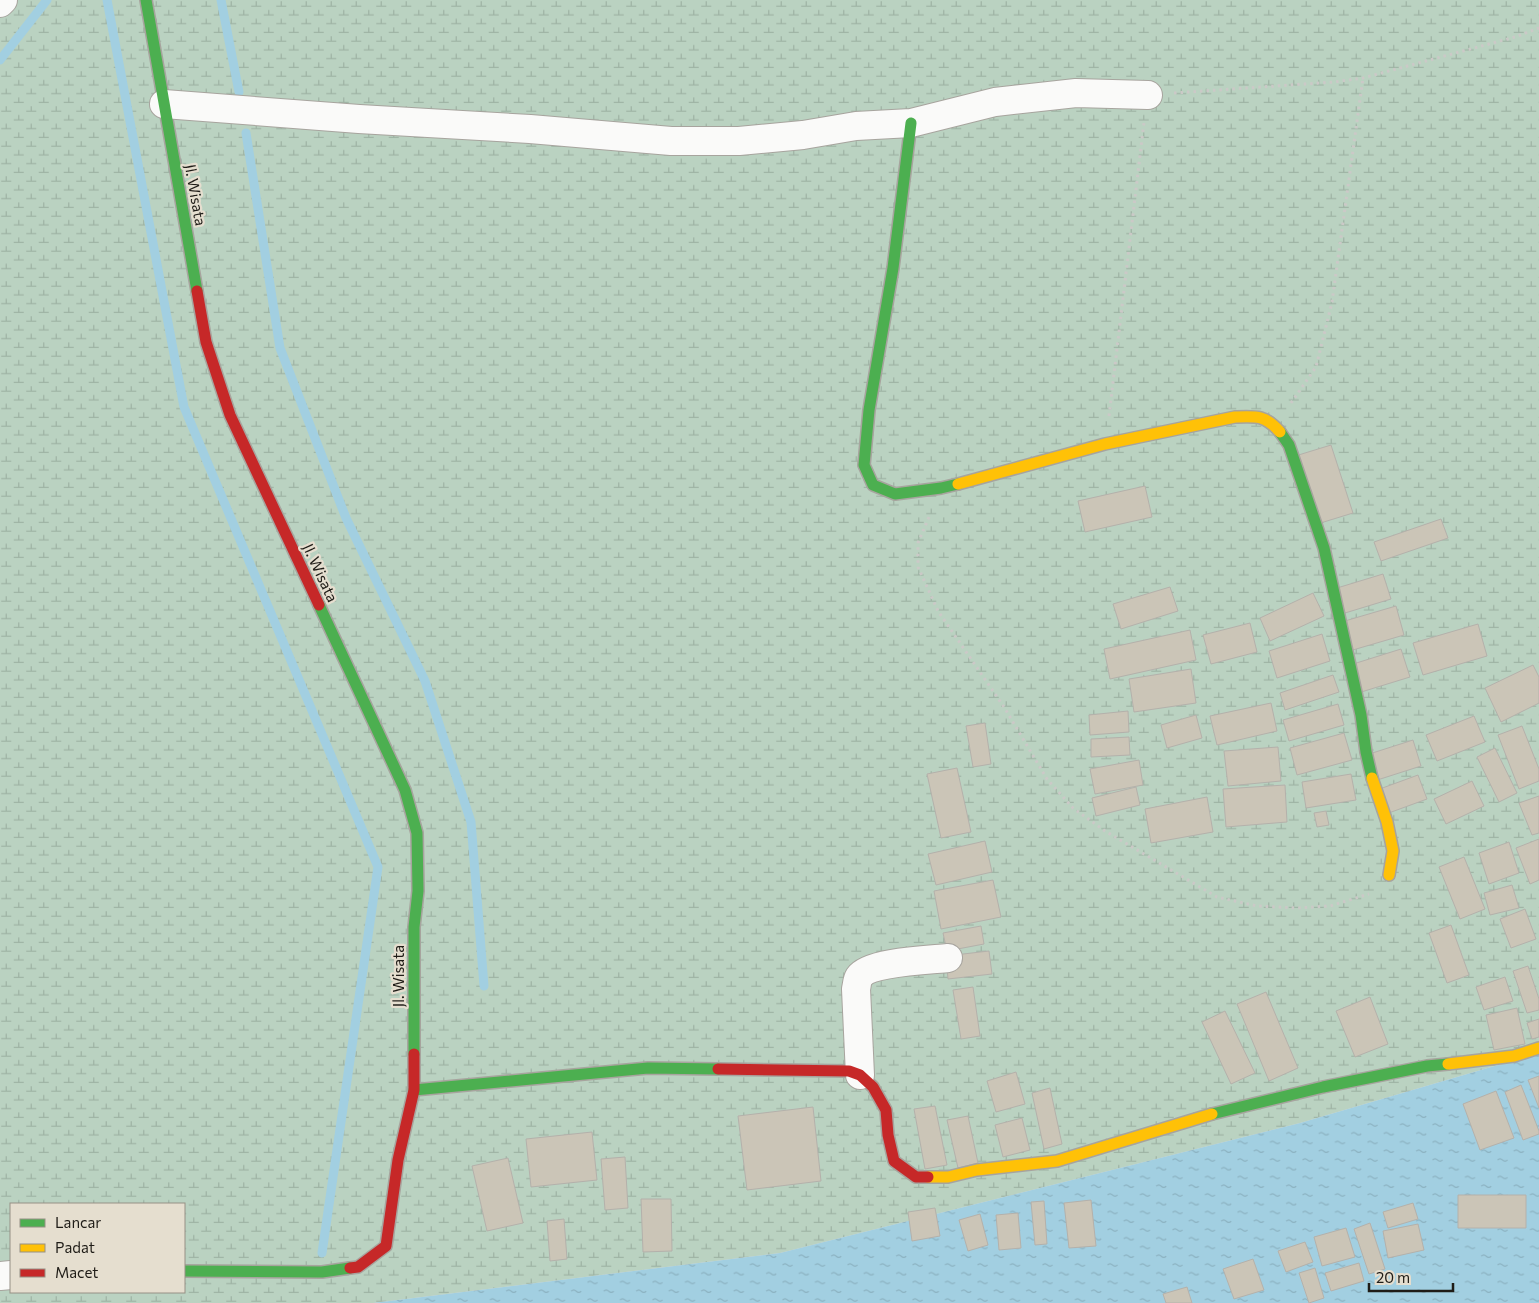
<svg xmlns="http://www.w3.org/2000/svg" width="1539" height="1303" font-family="Commissioner,sans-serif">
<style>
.wetland{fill:url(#wetland-marsh);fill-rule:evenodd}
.water{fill:url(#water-ripples)}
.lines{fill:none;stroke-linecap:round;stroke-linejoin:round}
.stream{stroke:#a2cfe1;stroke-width:9}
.building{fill:#cbc5b7;stroke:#b4b1ab}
.street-casing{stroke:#a7a49e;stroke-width:30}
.fast-casing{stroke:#a7a49e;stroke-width:14}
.slow-casing{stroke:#a7a49e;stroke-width:14}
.jam-casing{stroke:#a7a49e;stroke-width:14}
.path{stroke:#cbc9c7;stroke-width:3;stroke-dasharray:2.5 4;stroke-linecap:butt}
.street{stroke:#fafaf9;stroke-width:28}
.fast{stroke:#4caf50;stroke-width:11}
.slow{stroke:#ffc107;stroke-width:11}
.jam{stroke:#c62828;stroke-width:11}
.labels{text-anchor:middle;stroke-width:4.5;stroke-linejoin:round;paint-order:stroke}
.street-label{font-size:15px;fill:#1f1c17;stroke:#e5decf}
</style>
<defs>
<pattern id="wetland-marsh" width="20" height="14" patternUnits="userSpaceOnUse" patternTransform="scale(1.25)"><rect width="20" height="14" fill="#bad2c1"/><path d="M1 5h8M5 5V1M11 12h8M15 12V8" fill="none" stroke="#9fb4a5"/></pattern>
<pattern id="water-ripples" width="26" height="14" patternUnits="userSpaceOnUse" patternTransform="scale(1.25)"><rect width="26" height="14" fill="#a2cfe1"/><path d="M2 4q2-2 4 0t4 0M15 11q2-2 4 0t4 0" fill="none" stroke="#8bb1c0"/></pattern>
</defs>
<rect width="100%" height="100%" fill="#e0dcd4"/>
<path class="wetland" d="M0,0H1539V1053L1300,1123L780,1253L373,1303H0ZM11,1204H184V1292H11Z"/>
<path class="water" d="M1539,1053V1303H373L780,1253L1300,1123Z"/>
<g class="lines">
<path class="stream" d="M107,0L184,407L378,867L322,1253
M221,0L239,92
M0,60L47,0
M246,133L280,348L346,518L425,681L471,822L484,986"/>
</g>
<path class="building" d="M1331,445L1353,513L1314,525L1292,457Z
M1145,486L1152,517L1085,532L1078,501Z
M1441,519L1448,538L1381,561L1374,542Z
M1383,574L1391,599L1345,613L1337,588Z
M1170,587L1178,611L1121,629L1113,604Z
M1313,593L1324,616L1270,641L1260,618Z
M1396,606L1404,635L1346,652L1338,623Z
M1250,623L1257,652L1211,664L1203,635Z
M1478,624L1487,656L1423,675L1413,643Z
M1190,630L1196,660L1110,679L1104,649Z
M1322,634L1330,661L1277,678L1269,651Z
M1401,649L1410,677L1358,693L1350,665Z
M1533,665L1539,677V703L1501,722L1485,688Z
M1191,669L1196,703L1134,712L1129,679Z
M1333,675L1339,692L1285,710L1280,693Z
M1271,703L1277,731L1217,745L1210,716Z
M1338,704L1344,725L1289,741L1283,720Z
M1128,711L1129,732L1090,735L1089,715Z
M1196,715L1202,738L1167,748L1161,725Z
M1474,716L1485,742L1437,761L1426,735Z
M985,723L991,764L973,767L966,726Z
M1522,726L1539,769V781L1519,789L1498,735Z
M1344,733L1352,760L1297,775L1290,748Z
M1129,737L1130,755L1091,757V739Z
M1413,740L1421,766L1371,782L1363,756Z
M1278,747L1281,781L1228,786L1224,751Z
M1495,748L1517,793L1499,802L1477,757Z
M1139,760L1143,785L1095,794L1090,769Z
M957,768L971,832L941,838L927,774Z
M1351,774L1356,800L1306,808L1302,782Z
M1418,775L1427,799L1386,814L1377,790Z
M1472,781L1484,806L1446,824L1434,799Z
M1285,785L1287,822L1226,827L1223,789Z
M1136,787L1140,805L1096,816L1092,798Z
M1539,796V833L1532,835L1519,803Z
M1207,797L1213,832L1151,843L1145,809Z
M1326,811L1329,825L1317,827L1314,813Z
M1539,839V880L1530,884L1516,848Z
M985,841L992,872L936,885L928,854Z
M1509,842L1519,873L1489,884L1479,853Z
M1464,857L1485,909L1460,919L1439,867Z
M993,880L1001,917L941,929L934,891Z
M1512,885L1519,908L1490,915L1484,893Z
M1525,909L1536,939L1511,948L1500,919Z
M1451,925L1469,975L1447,983L1429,933Z
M981,926L984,944L947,951L943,933Z
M989,951L992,974L948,979L946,956Z
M1528,966L1539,999V1010L1527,1013L1513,971Z
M1505,977L1513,1001L1484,1010L1476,987Z
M973,987L980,1036L961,1039L953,990Z
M1266,992L1298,1068L1269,1081L1237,1004Z
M1370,997L1388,1044L1355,1057L1336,1011Z
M1517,1008L1525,1044L1494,1050L1486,1015Z
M1225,1011L1255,1073L1231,1084L1202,1022Z
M1539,1019V1037L1532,1039L1527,1023Z
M1016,1072L1025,1104L996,1112L987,1081Z
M1539,1076V1108L1528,1080Z
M1521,1085L1539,1131V1134L1523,1140L1505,1092Z
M1050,1088L1062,1144L1044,1149L1032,1093Z
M1496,1091L1514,1138L1480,1150L1463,1104Z
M935,1106L947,1165L925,1169L914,1109Z
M813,1107L821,1181L747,1190L738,1116Z
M968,1116L978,1163L958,1168L947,1120Z
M1022,1118L1030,1150L1003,1157L995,1125Z
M592,1132L597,1180L531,1187L526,1139Z
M625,1157L628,1208L605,1210L601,1159Z
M508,1158L523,1223L487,1231L472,1166Z
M1458,1195H1526V1228H1458Z
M641,1199H671L672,1251L643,1252Z
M1091,1200L1096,1246L1069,1248L1064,1203Z
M1044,1201L1047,1244L1035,1245L1031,1202Z
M1413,1203L1418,1219L1388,1228L1383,1212Z
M935,1208L940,1236L912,1241L908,1212Z
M1018,1213L1021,1248L999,1250L996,1215Z
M980,1214L988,1245L968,1251L959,1220Z
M564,1219L567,1259L550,1261L547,1221Z
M1370,1223L1385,1269L1369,1274L1354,1229Z
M1418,1224L1424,1250L1388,1258L1383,1231Z
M1346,1228L1355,1257L1322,1266L1314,1237Z
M1305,1242L1313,1262L1286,1272L1278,1251Z
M1253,1259L1264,1290L1234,1299L1223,1269Z
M1359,1263L1364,1281L1331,1291L1325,1273Z
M1315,1268L1324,1298L1309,1303L1299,1273Z
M1187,1287L1192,1303H1166L1163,1294Z"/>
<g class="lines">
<defs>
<path id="street" d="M0,3L3,0
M164,104L359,119L530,129L671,141H739L803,135L856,126L911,123L995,102L1076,93L1148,95
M860,1075L856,989C857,985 857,980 859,977C869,962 930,960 948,958
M0,1276L11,1275"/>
<path id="fast" d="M146,0L197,291
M911,123L893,268L869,410L864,465L873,485L895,494L941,488L958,484
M1280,432L1289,445L1324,548L1361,715L1366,752L1372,778
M319,605L405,790L417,833L418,891L414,927V1054
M414,1090L648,1068L718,1069
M1212,1114L1323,1087L1427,1066L1448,1064
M184,1271L322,1272L350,1268"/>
<path id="slow" d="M958,484L1105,444L1235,417C1257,416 1265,415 1280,432
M1372,778L1387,822L1393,851L1389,875
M1448,1064L1514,1056L1539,1048
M928,1177H948L977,1170L1057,1161L1212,1114"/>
<path id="jam" d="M197,291L206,342L230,415L319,605
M718,1069L849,1071L860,1075L873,1087L886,1110L888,1135L894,1161L916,1177H928
M350,1268L358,1267L386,1246L398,1160L414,1090V1054"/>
</defs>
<use href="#street" class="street-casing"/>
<use href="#fast" class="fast-casing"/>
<use href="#slow" class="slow-casing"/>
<use href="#jam" class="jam-casing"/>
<path class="path" d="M1174,93L1334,82L1363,78L1515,37L1539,28
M1291,403L1316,367L1332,302L1363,78
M1109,416L1144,122
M929,517L918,543V567L938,611L1004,707L1047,779L1073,808L1105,831L1217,897L1257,906L1297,908L1330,906L1369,894"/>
<use href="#street" class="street"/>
<use href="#fast" class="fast"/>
<use href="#slow" class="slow"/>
<use href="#jam" class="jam"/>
</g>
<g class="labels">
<g class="street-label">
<text transform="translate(195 195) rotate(80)" y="5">Jl. Wisata</text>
<text transform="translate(320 573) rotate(65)" y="5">Jl. Wisata</text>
<text transform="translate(399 976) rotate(-90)" y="5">Jl. Wisata</text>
</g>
</g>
<rect x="10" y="1203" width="175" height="90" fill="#e5decf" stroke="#969085"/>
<rect x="20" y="1219" width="25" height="8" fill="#4caf50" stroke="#969085"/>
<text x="55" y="1228" font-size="15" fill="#1f1c17">Lancar</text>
<rect x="20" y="1244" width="25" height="8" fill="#ffc107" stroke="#969085"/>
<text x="55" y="1253" font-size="15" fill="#1f1c17">Padat</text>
<rect x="20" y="1269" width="25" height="8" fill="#c62828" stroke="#969085"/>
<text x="55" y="1278" font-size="15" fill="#1f1c17">Macet</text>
<path d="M1369 1283v8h84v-8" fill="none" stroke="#1f1c17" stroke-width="2.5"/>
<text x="1376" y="1283" font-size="15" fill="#1f1c17" stroke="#e5decf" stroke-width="4" paint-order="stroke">20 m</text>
</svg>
